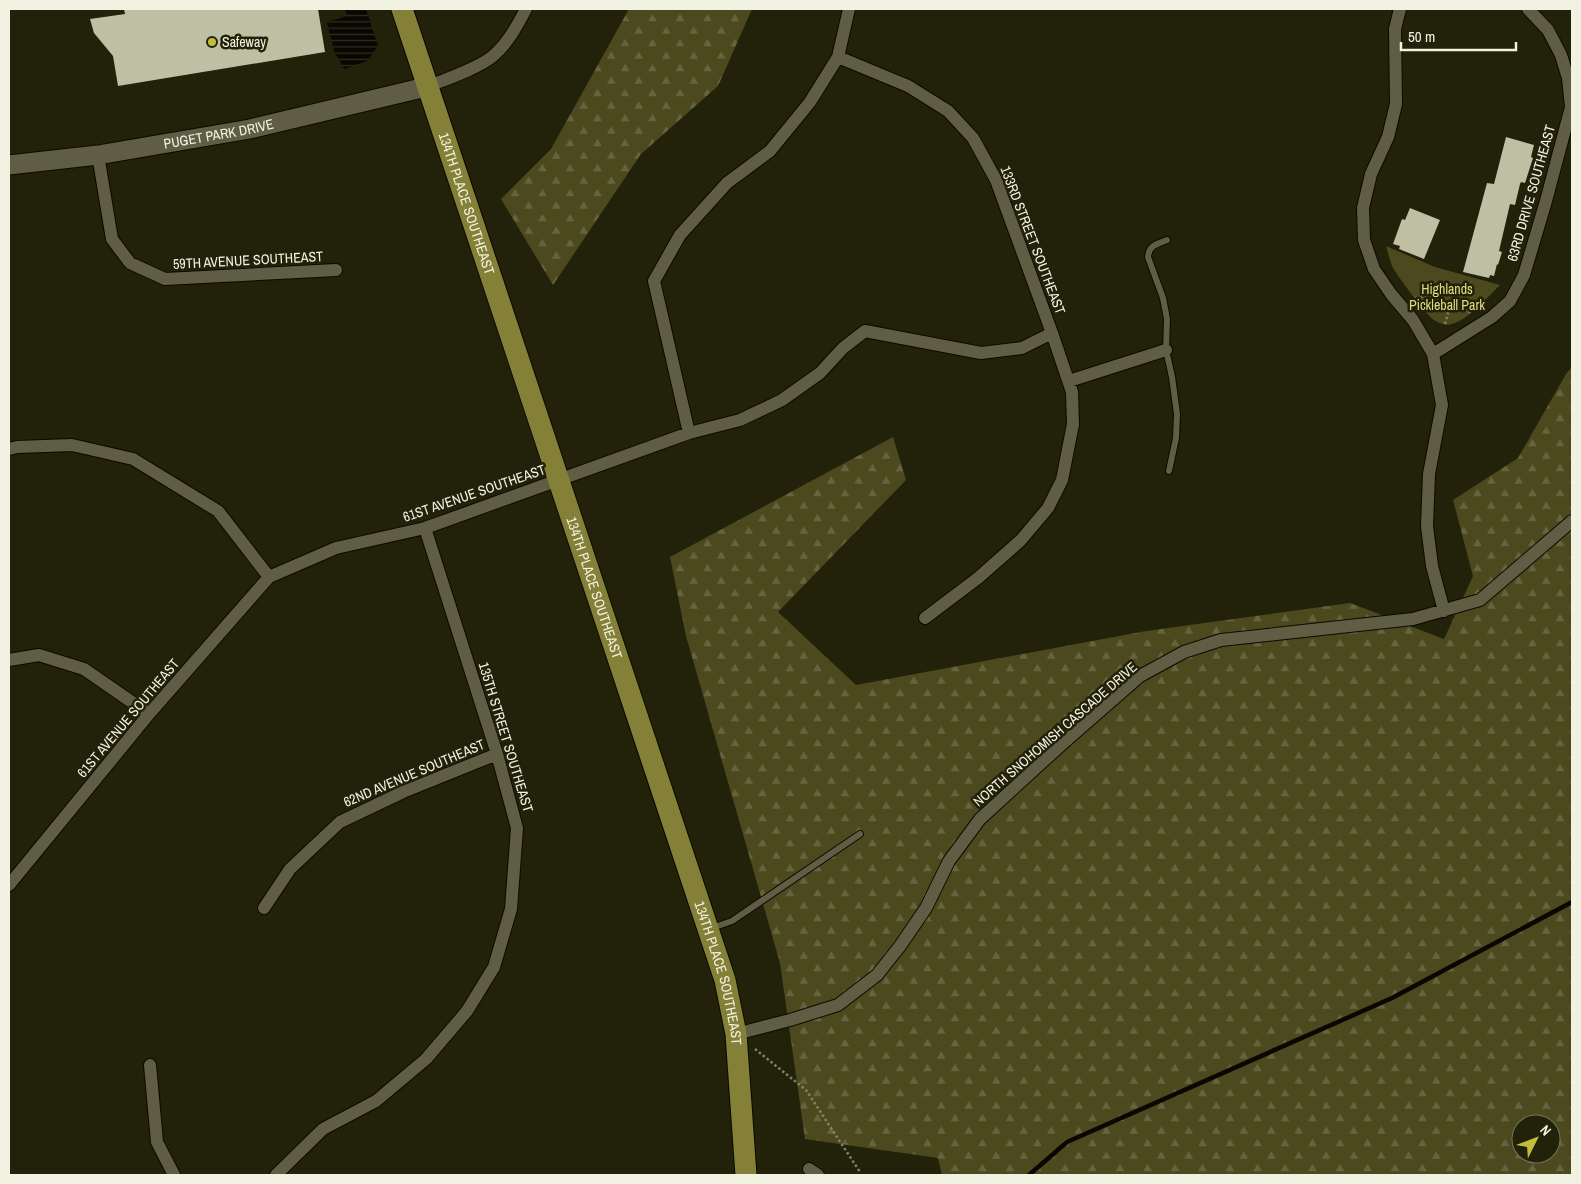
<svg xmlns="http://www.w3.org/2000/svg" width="1581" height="1184" font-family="'Archivo Narrow',sans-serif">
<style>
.forest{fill:url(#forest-firs);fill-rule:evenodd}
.park{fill:#4b491d}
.water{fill:url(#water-rules)}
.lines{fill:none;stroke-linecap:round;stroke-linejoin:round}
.stream{stroke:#090700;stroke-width:4.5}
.building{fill:#bfbfa3}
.lane-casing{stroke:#0c0a00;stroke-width:8}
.street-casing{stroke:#0c0a00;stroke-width:14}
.secondary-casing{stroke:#0c0a00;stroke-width:21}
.primary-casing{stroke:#0c0a00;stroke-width:23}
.path{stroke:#81816d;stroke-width:2.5;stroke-dasharray:2.5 2.5;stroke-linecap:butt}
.lane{stroke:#5f5e45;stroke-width:6}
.street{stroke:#5f5e45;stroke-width:12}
.secondary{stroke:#5f5e45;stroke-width:19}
.primary{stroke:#848037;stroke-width:21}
.poi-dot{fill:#c3bd3e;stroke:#222109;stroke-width:2}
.labels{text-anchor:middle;stroke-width:5;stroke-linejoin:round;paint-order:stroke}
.poi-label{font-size:14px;fill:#f2f2e3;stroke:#222109;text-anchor:start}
.street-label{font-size:14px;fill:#f2f2e3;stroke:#222109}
.park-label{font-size:14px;fill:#e1dd7e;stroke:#222109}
</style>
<defs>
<pattern id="forest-firs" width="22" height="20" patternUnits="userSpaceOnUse" patternTransform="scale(1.25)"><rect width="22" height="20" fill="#4b491d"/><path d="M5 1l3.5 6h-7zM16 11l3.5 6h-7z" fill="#65643e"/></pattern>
<pattern id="water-rules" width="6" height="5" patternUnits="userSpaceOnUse" patternTransform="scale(1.25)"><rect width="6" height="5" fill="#090700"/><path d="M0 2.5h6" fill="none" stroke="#2d2c25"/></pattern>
</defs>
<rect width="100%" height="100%" fill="#222109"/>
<path class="forest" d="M629,9H752L718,86L641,154L553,285L501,199L551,149Z
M1572,367V1175H942L938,1158L805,1139L780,963L686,636L670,557L893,437L906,480L778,612L856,685L1146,631L1350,603L1444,639L1473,576L1453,500L1518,458L1566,374ZM1521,1124H1551V1154H1521Z"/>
<path class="park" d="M1386,246L1435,267L1500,285C1488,297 1468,320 1452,324C1446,326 1439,323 1434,320C1425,314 1399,278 1393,268C1390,262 1388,253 1386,246Z"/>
<path class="water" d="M345,9H366L378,46L367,61L344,69L334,51L327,22L347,16Z"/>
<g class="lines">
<path class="stream" d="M1029,1175L1067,1142L1392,998L1572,902"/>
</g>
<path class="building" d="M124,9H318L325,52L118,86L113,56L94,33L90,19L125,14Z
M1506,137L1534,145L1531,157L1533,158L1525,183L1521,182L1520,184L1515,205L1510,204L1499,251L1502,252L1498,265L1497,264L1494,276L1490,275L1489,278L1463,272L1487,183L1494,184Z
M1410,208L1440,220L1424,259L1399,249L1400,246L1393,244L1402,219L1405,220Z"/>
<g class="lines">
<defs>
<path id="lane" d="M1167,240C1157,244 1149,245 1148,257L1163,298L1167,319L1166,350L1172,377L1177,414L1176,438L1169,471
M712,928L732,921L860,834"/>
<path id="street" d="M1400,9L1395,29L1396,104L1388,137L1371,174L1363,208L1364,240L1374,269L1391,294L1413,320L1433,354L1442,405L1429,474L1427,526L1432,566L1444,611
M838,57L908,86L948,111L973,138L996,180L1052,333L1072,392L1073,424L1062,480L1048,508L1021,540L978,578L925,618
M426,87C444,80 479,68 493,56C508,43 517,26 526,9
M98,155L112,239L130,263L165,279L336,270
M1433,354L1492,317L1510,301L1524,275L1546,201L1571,107L1568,78L1561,55L1548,30L1528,9
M1069,381L1166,350
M689,433L654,281L680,235L727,183L770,151L810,102L838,57L849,9
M9,449L17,447L72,445L133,459L218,511L269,577
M9,660L39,655L84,669L149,714
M9,885L149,714L269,577L336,548L425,528L689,433L740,420L782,400L820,373L843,348L865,331L981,353L1022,348L1052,333
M264,908L290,869L340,822L403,792L497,754
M736,1034L790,1020L838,1005L877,975L900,946L926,908L949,861L980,819L1061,745L1140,676L1184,652L1221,640L1413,619L1480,600L1572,521
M150,1065L157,1142L174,1175
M809,1169L818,1175
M276,1175L323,1129L376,1101L426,1059L467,1011L494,967L511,909L517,828L497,754L425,528"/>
<g id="secondary">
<path id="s1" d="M9,165L98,155L250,129L426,87"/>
</g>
<g id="primary">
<path id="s2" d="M402,9L725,980L736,1034L746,1175"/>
</g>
</defs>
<use href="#lane" class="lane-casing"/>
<use href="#street" class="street-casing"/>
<use href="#secondary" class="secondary-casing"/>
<use href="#primary" class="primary-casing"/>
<path class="path" d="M1434,291L1435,299L1449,310L1468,308
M1415,298L1433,296
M1470,313L1468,308L1470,299
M1445,324L1449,310
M755,1049L806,1090L860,1172"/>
<use href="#lane" class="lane"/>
<use href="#street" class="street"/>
<use href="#secondary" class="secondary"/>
<use href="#primary" class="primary"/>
</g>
<circle class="poi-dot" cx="212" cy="42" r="5"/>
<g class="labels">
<g class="poi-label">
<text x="222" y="47">Safeway</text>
</g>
<g class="street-label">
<text dy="5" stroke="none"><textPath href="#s1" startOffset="212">PUGET PARK DRIVE</textPath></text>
<text transform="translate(1531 193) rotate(-74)" y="5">63RD DRIVE SOUTHEAST</text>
<text dy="5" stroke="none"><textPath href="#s2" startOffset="205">134TH PLACE SOUTHEAST</textPath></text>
<text transform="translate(1033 240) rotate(69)" y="5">133RD STREET SOUTHEAST</text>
<text transform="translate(248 260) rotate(-3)" y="5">59TH AVENUE SOUTHEAST</text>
<text transform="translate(474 493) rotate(-19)" y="5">61ST AVENUE SOUTHEAST</text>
<text dy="5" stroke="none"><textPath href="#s2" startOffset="610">134TH PLACE SOUTHEAST</textPath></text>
<text transform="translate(128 718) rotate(-50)" y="5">61ST AVENUE SOUTHEAST</text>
<text transform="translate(1055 734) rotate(-41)" y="5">NORTH SNOHOMISH CASCADE DRIVE</text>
<text transform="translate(506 737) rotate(73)" y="5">135TH STREET SOUTHEAST</text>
<text transform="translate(414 773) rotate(-23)" y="5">62ND AVENUE SOUTHEAST</text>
<text dy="5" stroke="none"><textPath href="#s2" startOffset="1015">134TH PLACE SOUTHEAST</textPath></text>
</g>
<g class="park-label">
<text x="1447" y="294">Highlands<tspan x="1447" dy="16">Pickleball Park</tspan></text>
</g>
</g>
<rect width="1581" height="1184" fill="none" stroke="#f2f2e3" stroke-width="20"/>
<g transform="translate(1536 1139) rotate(48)"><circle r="24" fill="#222109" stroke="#757560"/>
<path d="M0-4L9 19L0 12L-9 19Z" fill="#c3bd3e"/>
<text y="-8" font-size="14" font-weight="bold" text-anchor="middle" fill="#f2f2e3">N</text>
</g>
<path d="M1401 42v8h115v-8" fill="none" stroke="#f2f2e3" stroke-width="2.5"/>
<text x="1408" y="42" font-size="15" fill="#f2f2e3" stroke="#222109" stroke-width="4" paint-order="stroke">50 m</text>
</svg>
